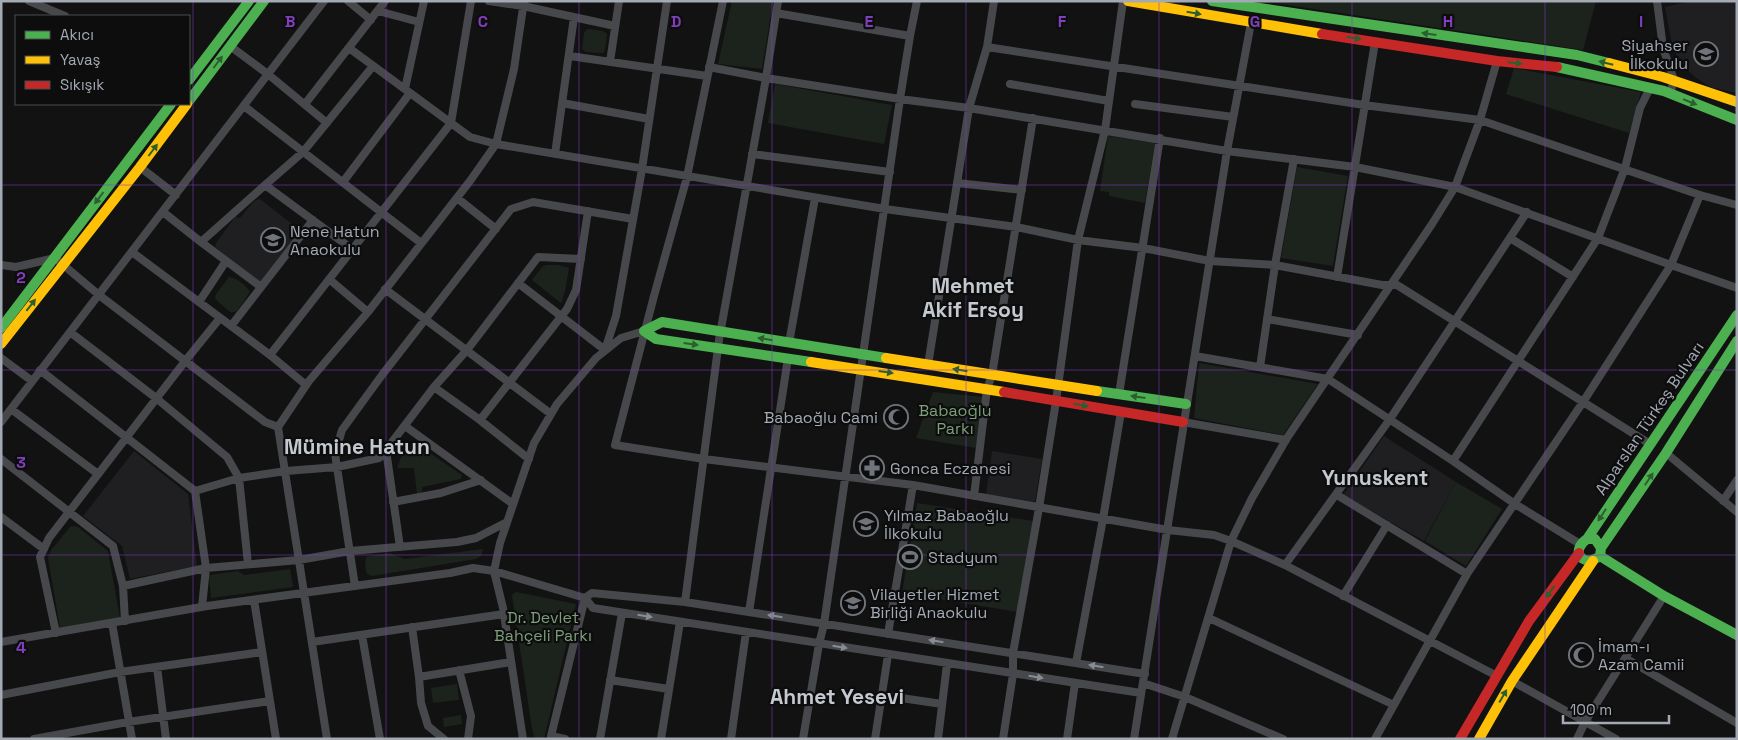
<svg xmlns="http://www.w3.org/2000/svg" width="1738" height="740" font-family="'Space Grotesk',sans-serif">
<style>
.built{fill:#1f1f21}
.green{fill:#1c231d}
.lines{fill:none;stroke-linecap:round;stroke-linejoin:round}
.street{stroke:#47484b;stroke-width:8}
.fast{stroke:#4caf50;stroke-width:10}
.slow{stroke:#ffc107;stroke-width:10}
.jam{stroke:#c62828;stroke-width:10}
.oneway{fill:#2c5e2f}
.oneway2{fill:#878d94}
.grid{fill:none;stroke:#813fbd;stroke-width:1;stroke-opacity:0.55}
.labels{text-anchor:middle;stroke-width:4.5;stroke-linejoin:round;paint-order:stroke}
.poi-label{font-size:16px;fill:#a3aab4;stroke:#0d0d0e;text-anchor:start}
.park-label{font-size:16px;fill:#7d9f7a;stroke:#0d0d0e}
.street-label{font-size:16px;fill:#a3aab4;stroke:#0d0d0e}
.district-label{font-size:21px;font-weight:bold;fill:#c4c9d0;stroke:#0d0d0e}
.grid-label{font-size:16px;text-anchor:middle;font-weight:bold;fill:#813fbd;stroke:#0d0d0e;stroke-width:4.5;stroke-linejoin:round;paint-order:stroke}
</style>
<rect width="100%" height="100%" fill="#121213"/>
<path class="built" d="M1691,1H1737V93L1710,87L1695,77L1680,63L1672,45L1665,7Z
M260,199L301,231L263,281L258,282L215,247L216,243L235,217L240,218L254,201Z
M1384,436L1456,482L1424,541L1343,495Z
M134,451L188,494L197,566L130,579L122,546L83,516Z
M992,451L1042,459L1035,502L986,495Z"/>
<path class="green" d="M732,1H773L762,69L718,64Z
M1262,1H1596L1583,50Z
M589,29L603,31L607,34L605,50L603,53L586,52L582,49L584,33L586,30Z
M1514,68L1641,92L1629,133L1506,94Z
M775,84L892,105L884,144L768,123Z
M1108,136L1155,143L1145,203L1109,196V192L1100,191Z
M1297,167L1348,176L1333,266L1281,258Z
M546,265H559L569,268L565,291L561,303L532,280L542,267Z
M229,277C237,278 246,285 250,292L237,311L234,312H230L215,299L216,294Z
M1199,363L1318,384L1283,435L1194,418Z
M933,392L984,397L976,448L916,438Z
M414,442L462,475L461,479L422,487V492L417,494L414,468H397L404,449Z
M1456,482L1502,509L1466,566L1425,541Z
M917,503L1033,521L1018,612L902,593Z
M71,526L78,527L108,551L120,618L60,628L48,558L51,550Z
M483,549L481,556L476,559L372,576L367,574C365,569 365,563 366,557L389,553L405,559Z
M290,569L293,587L211,598L209,575L238,571L244,575Z
M516,592L576,604L544,739H535L532,729L512,595Z
M457,684L459,700L433,703L431,688Z
M461,715L462,724L444,727L443,718Z"/>
<g class="lines">
<path class="street" d="M29,1L65,16
M348,1L371,20
M489,1L523,6L615,26
M723,1L687,177L654,296L615,445L704,459L913,485L1168,530L1214,535L1231,541L1285,565L1497,676
M1657,1L1663,48L1674,80L1670,94
M378,11L419,22
M776,13L910,36
M230,46L269,75L327,123
M987,47L1364,105L1480,120L1700,195L1737,205
M349,48L470,137L496,144L885,209L1016,227L1078,240L1143,248L1210,261L1275,265L1382,285H1397L1650,444
M570,56L707,76
M610,62L619,1
M709,67L766,78L900,99L969,108L1227,151L1355,167L1455,187L1671,265L1737,288
M1010,84L1109,101
M405,89L424,1
M562,103L649,119
M305,104L385,1
M1135,104L1233,117
M244,106L421,243
M555,154L574,17
M752,154L890,172
M140,167L176,195
M343,182L410,93
M957,183L1022,190
M265,185L303,152L373,66
M457,198L496,229
M163,212L201,242L265,185L352,249
M1510,238L1573,277
M201,242L261,287
M132,252L270,355L306,385
M1,265L16,267L55,258L99,295L265,422L278,427
M1337,277L1375,42
M329,279L368,312
M518,283L605,350L616,316L642,169L667,1
M385,289L551,414
M199,302L226,261
M1267,319L1358,335
M231,326L313,220
M70,332L156,398L227,457L239,478L248,564
M789,343L815,198
M270,355L451,123L471,1
M1195,356L1328,379L1453,461L1515,504L1580,544
M1,358L32,381
M928,365L969,108L987,47L994,1
M1260,367L1275,265L1294,159
M40,370L195,491L206,568L202,607
M434,387L480,420L529,459
M1119,394L1160,138
M11,409L98,474
M480,420L567,309L576,290L588,211
M1,422L324,1
M1183,422L1286,440
M405,426L513,504
M386,450L400,547
M1666,453L1737,512
M1,459L113,546L123,586L125,621
M1453,461L1598,238L1625,168L1640,108L1650,88
M195,491L239,478L286,471L337,467L379,458L386,450L434,387L467,350L538,257L581,259
M1337,495L1467,574
M974,496L987,389L992,375L1033,118
M1723,501L1737,480
M393,502L441,493L481,480
M1,517L44,549
M1285,565L1390,419L1527,212
M123,586L206,568L299,560L350,551L457,542L476,538L507,522
M355,586L335,454L342,430L382,375L511,209L533,202L633,219
M1343,596L1387,525
M254,600L276,739
M685,602L719,340L766,78L778,1
M749,612L788,358
M1209,618L1394,705
M112,623L132,739
M412,627L419,677L421,703L428,726L444,739
M56,633L40,557L49,538L186,360L220,318
M888,634L913,485
M362,635L380,739
M1,642L207,606L450,573L473,568L494,571L585,598L593,608L1141,693
M312,642L504,614
M1625,658L1737,723
M1076,663L1103,519L1121,412
M157,667L166,739
M459,670L471,716L468,739
M419,677L511,662
M610,680L669,689
M1512,681L1616,739
M1143,683L1185,697L1283,739
M1,695L120,672L262,652
M881,695L942,704
M34,739L128,722L270,701
M327,739L278,427L309,381L368,312L470,181L496,144L514,69L524,1
M523,739L503,608L494,571L500,543L534,443L557,404L596,358L621,338L644,331
M565,739L551,736L585,598L592,593L685,602L1145,674
M600,739L622,613
M661,739L680,622
M731,739L746,632
M803,739L819,644L824,624L900,99L910,36L917,1
M875,739L888,655
M938,739L947,664
M1003,739L1013,674V653L1039,508L1056,401L1078,240L1105,130L1123,1
M1067,739L1075,683
M1134,739L1227,151L1251,23
M1172,739L1231,541L1252,498L1287,438L1432,224L1455,187L1480,120L1497,61
M1375,739L1467,574L1583,402L1671,265L1700,195
M1577,739L1585,722L1664,596"/>
<path class="fast" d="M1212,1L1577,55L1609,63
M1557,67L1664,91L1737,120
M189,80L249,1
M189,101L264,1
M1,328L171,104
M811,362L656,339L644,331L662,322L886,358
M1097,391L1186,404
M1587,539H1595L1601,548L1600,556C1582,569 1570,550 1587,539L1737,315
M1601,548L1666,453L1737,341
M1600,556L1664,596L1737,635"/>
<path class="slow" d="M1128,1L1322,34
M1609,63L1663,77L1737,102
M1,344L140,167L187,104
M886,358L1097,391
M811,362L1004,392
M1479,739L1512,681L1593,561"/>
<path class="jam" d="M1322,34L1497,61L1557,67
M1004,392L1183,422
M1460,739L1529,621L1579,553"/>
</g>
<defs><path id="oneway-solid" d="M-6-.8H1V-3.2L6.5 0L1 3.2V.8H-6Z" transform="scale(1.25)"/></defs>
<g class="oneway">
<use href="#oneway-solid" transform="translate(1194 13) rotate(10)"/>
<use href="#oneway-solid" transform="translate(1429 34) rotate(-172)"/>
<use href="#oneway-solid" transform="translate(1354 38) rotate(9)"/>
<use href="#oneway-solid" transform="translate(218 62) rotate(-53)"/>
<use href="#oneway-solid" transform="translate(1515 63) rotate(6)"/>
<use href="#oneway-solid" transform="translate(1606 63) rotate(-166)"/>
<use href="#oneway-solid" transform="translate(1690 102) rotate(22)"/>
<use href="#oneway-solid" transform="translate(153 150) rotate(-53)"/>
<use href="#oneway-solid" transform="translate(99 198) rotate(127)"/>
<use href="#oneway-solid" transform="translate(31 305) rotate(-52)"/>
<use href="#oneway-solid" transform="translate(765 339) rotate(-171)"/>
<use href="#oneway-solid" transform="translate(691 344) rotate(8)"/>
<use href="#oneway-solid" transform="translate(960 370) rotate(-171)"/>
<use href="#oneway-solid" transform="translate(886 372) rotate(8)"/>
<use href="#oneway-solid" transform="translate(1138 397) rotate(-172)"/>
<use href="#oneway-solid" transform="translate(1081 405) rotate(10)"/>
<use href="#oneway-solid" transform="translate(1649 479) rotate(-56)"/>
<use href="#oneway-solid" transform="translate(1602 515) rotate(123)"/>
<use href="#oneway-solid" transform="translate(1550 592) rotate(126)"/>
<use href="#oneway-solid" transform="translate(1503 696) rotate(-60)"/>
</g>
<g class="oneway2">
<use href="#oneway-solid" transform="translate(645 616) rotate(9)"/>
<use href="#oneway-solid" transform="translate(775 616) rotate(-171)"/>
<use href="#oneway-solid" transform="translate(936 641) rotate(-171)"/>
<use href="#oneway-solid" transform="translate(840 647) rotate(9)"/>
<use href="#oneway-solid" transform="translate(1096 666) rotate(-171)"/>
<use href="#oneway-solid" transform="translate(1036 677) rotate(9)"/>
</g>
<path class="grid" d="M193,1V739M386,1V739M579,1V739M772,1V739M966,1V739M1159,1V739M1352,1V739M1545,1V739M1,185H1737M1,370H1737M1,555H1737"/>
<defs>
<symbol id="school-ring" viewBox="-11 -11 22 22"><circle r="9.5" fill="#0d0d0e" stroke="#70757c" stroke-width="1.5"/><path d="M0-5L7-2L0 1L-7-2ZM-4 1L0 2.5L4 1V4Q0 6-4 4Z" fill="#70757c"/></symbol>
<symbol id="mosque-ring" viewBox="-11 -11 22 22"><circle r="9.5" fill="#0d0d0e" stroke="#70757c" stroke-width="1.5"/><path d="M3.5-4.9A6 6 0 1 0 3.5 4.9A5 5 0 1 1 3.5-4.9Z" fill="#70757c"/></symbol>
<symbol id="pharmacy-ring" viewBox="-11 -11 22 22"><circle r="9.5" fill="#0d0d0e" stroke="#70757c" stroke-width="1.5"/><path d="M-2-6h4v4h4v4h-4v4h-4v-4h-4v-4h4Z" fill="#70757c"/></symbol>
<symbol id="stadium-ring" viewBox="-11 -11 22 22"><circle r="9.5" fill="#0d0d0e" stroke="#70757c" stroke-width="1.5"/><path d="M0-5a6.5 5 0 1 0 0 10a6.5 5 0 1 0 0-10ZM-3.5-1.8h7v3.6h-7Z" fill="#70757c"/></symbol>
</defs>
<g fill-rule="evenodd">
<use href="#school-ring" x="1692" y="40" width="28" height="28"/>
<use href="#school-ring" x="259" y="226" width="28" height="28"/>
<use href="#mosque-ring" x="882" y="403" width="28" height="28"/>
<use href="#pharmacy-ring" x="858" y="454" width="28" height="28"/>
<use href="#school-ring" x="852" y="510" width="28" height="28"/>
<use href="#stadium-ring" x="896" y="543" width="28" height="28"/>
<use href="#school-ring" x="839" y="589" width="28" height="28"/>
<use href="#mosque-ring" x="1567" y="641" width="28" height="28"/>
</g>
<g class="labels">
<g class="poi-label">
<text x="1688" y="51" text-anchor="end">Siyahser<tspan x="1688" dy="18">İlkokulu</tspan></text>
<text x="290" y="237">Nene Hatun<tspan x="290" dy="18">Anaokulu</tspan></text>
<text x="878" y="423" text-anchor="end">Babaoğlu Cami</text>
<text x="890" y="474">Gonca Eczanesi</text>
<text x="884" y="521">Yılmaz Babaoğlu<tspan x="884" dy="18">İlkokulu</tspan></text>
<text x="928" y="563">Stadyum</text>
<text x="870" y="600">Vilayetler Hizmet<tspan x="870" dy="18">Birliği Anaokulu</tspan></text>
<text x="1598" y="652">İmam-ı<tspan x="1598" dy="18">Azam Camii</tspan></text>
</g>
<g class="park-label">
<text x="955" y="416">Babaoğlu<tspan x="955" dy="18">Parkı</tspan></text>
<text x="543" y="623">Dr. Devlet<tspan x="543" dy="18">Bahçeli Parkı</tspan></text>
</g>
<g class="street-label">
<text transform="translate(1649 418) rotate(-56)" y="6">Alparslan Türkeş Bulvarı</text>
</g>
<g class="district-label">
<text x="973" y="293">Mehmet<tspan x="973" dy="24">Akif Ersoy</tspan></text>
<text x="357" y="454">Mümine Hatun</text>
<text x="1375" y="485">Yunuskent</text>
<text x="837" y="704">Ahmet Yesevi</text>
</g>
</g>
<g class="grid-label">
<text x="290" y="27">B</text>
<text x="483" y="27">C</text>
<text x="676" y="27">D</text>
<text x="869" y="27">E</text>
<text x="1062" y="27">F</text>
<text x="1255" y="27">G</text>
<text x="1448" y="27">H</text>
<text x="1641" y="27">I</text>
<text x="21" y="283">2</text>
<text x="21" y="468">3</text>
<text x="21" y="653">4</text>
</g>
<rect width="1738" height="740" fill="none" stroke="#a3aab4" stroke-width="5"/>
<rect x="15" y="15" width="175" height="90" fill="#0d0d0e" stroke="#494c50"/>
<rect x="25" y="31" width="25" height="8" fill="#4caf50" stroke="#494c50"/>
<text x="60" y="40" font-size="15" fill="#a3aab4">Akıcı</text>
<rect x="25" y="56" width="25" height="8" fill="#ffc107" stroke="#494c50"/>
<text x="60" y="65" font-size="15" fill="#a3aab4">Yavaş</text>
<rect x="25" y="81" width="25" height="8" fill="#c62828" stroke="#494c50"/>
<text x="60" y="90" font-size="15" fill="#a3aab4">Sıkışık</text>
<path d="M1563 715v8h106v-8" fill="none" stroke="#a3aab4" stroke-width="2.5"/>
<text x="1570" y="715" font-size="15" fill="#a3aab4" stroke="#0d0d0e" stroke-width="4" paint-order="stroke">100 m</text>
</svg>
